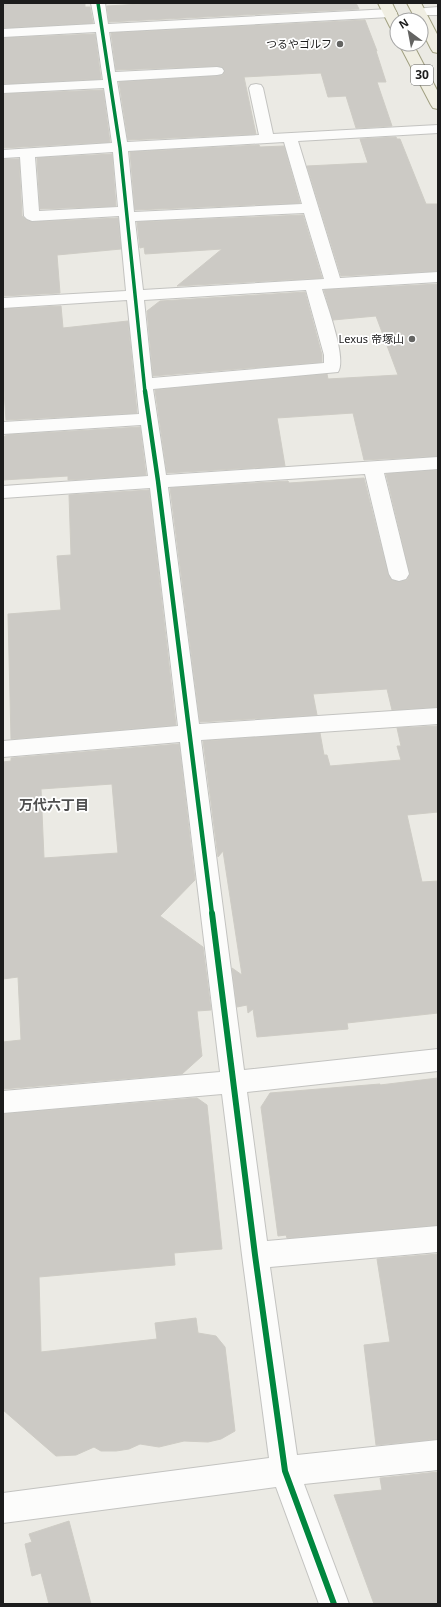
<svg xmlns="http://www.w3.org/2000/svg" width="441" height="1607" font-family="'Noto Sans','Noto Sans JP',sans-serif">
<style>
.building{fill:#cccac5;stroke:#ceccc5;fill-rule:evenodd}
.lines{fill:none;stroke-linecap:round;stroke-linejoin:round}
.minor-casing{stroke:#c3c3c0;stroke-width:2}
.major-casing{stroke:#a1a081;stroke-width:2}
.minor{fill:#fcfcfb;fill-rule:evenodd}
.major{fill:#f0eee2;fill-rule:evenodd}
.cycleway-far2-casing{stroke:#fff;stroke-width:5}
.cycleway-far1-casing{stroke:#fff;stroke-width:7}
.cycleway-casing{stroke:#fff;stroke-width:8}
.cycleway-far2{stroke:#00873e;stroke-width:3.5}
.cycleway-far1{stroke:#00873e;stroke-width:4.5}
.cycleway{stroke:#00873e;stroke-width:6}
.poi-dot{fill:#646462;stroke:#fff;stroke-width:1.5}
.labels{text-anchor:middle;stroke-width:3.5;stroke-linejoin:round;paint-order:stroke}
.far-poi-label{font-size:11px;fill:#1c1c1c;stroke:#fff;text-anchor:end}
.shield{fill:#fff;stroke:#606060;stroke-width:1}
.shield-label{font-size:12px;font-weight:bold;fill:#1c1c1c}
.neighbourhood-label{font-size:14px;font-weight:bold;fill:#4f4f4f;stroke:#fff}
</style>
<rect width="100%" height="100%" fill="#ebeae4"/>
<path class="building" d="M3,3H85V7H90L93,23L3,28Z
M159,3H356L359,9L109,22L107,6Z
M365,20L377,51H376L386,82H377L392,126L356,128L346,96L328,97L321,73L244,77L256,134L128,140L119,82L217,76L223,75L225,70L222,67L217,66L116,70L111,33Z
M95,34L101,79L3,84V38Z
M103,90L110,142L3,148V94Z
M396,137L397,139H400L426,204H438V271L341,276L307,166L368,163L360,139Z
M259,145L260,147L284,146L300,203L135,210L130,152Z
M112,154L116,206L40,209L37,158Z
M3,159H19L22,216L26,220L32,222L118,218L121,249L57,255L60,293L3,296Z
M303,215L322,278L177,286L222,249L145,254L144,247L140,248L137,222Z
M438,284V456L364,460L353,413L277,418L285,466L167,473L155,390L327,374L328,379L398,375L376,316L333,320L324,290Z
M305,292L322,355V362L153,376L147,311L160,301Z
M61,306L63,328L128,321L137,413L6,420L3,376V309Z
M140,427L146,475L68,480V476L3,480V437L7,435Z
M438,470V707L392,710L387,689L313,694L317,715L200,722L170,488L288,481L289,483L364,478L388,574L392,580L399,582L407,580L410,574L386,474Z
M149,490L176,725L11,739L8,614L61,610L57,556L71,555L69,495Z
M438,726V812L407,815L422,882L438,881V1013L347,1023L348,1029L257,1037L253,1009L248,1013L247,1005L237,1007L232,968L242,975L223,851L218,857L203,741L320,733L324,755H327L330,766L401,760L397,746H401L397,728Z
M179,744L195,880L160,916L203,947L211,1010L197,1011L202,1056L182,1074L3,1089V1042L21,1040L18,977L3,979V762L11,761V758ZM112,784L118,853L44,858L41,789Z
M438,1078V1225L287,1238L286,1235L278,1236L261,1107L270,1093L380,1084V1085Z
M197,1098L207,1105L222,1249L174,1253L175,1265L39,1277L41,1352L157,1339L155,1323L196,1318L198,1333L216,1336L225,1347L235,1431L221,1439L208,1442L184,1441L159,1447L140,1444L129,1449L116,1451H101L94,1447L76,1455L56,1456L3,1410V1114Z
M438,1254V1439L376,1445L364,1345L390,1342L377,1259Z
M438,1472V1604H374L334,1495L382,1490L380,1478Z
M69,1521L91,1604H49L41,1573L32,1576L25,1544L32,1542L29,1534Z"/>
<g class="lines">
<defs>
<path id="minor" d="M91,3H105L108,24L390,9L395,10L397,13L395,16L390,17L109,32L115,72L217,67L222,68L224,71L222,74L217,75L117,81L127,142L259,135L249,88L251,85L256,84L261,85L263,88L273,134L438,125V133L298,141L340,278L438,272V282L322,289C327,306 347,358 338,372L153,389L166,475L438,457V469L384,473L409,574L406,579L399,581L392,579L389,574L365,474L168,487L199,724L438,708V724L201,740L244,1070L438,1049V1071L247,1092L267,1241L438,1226V1252L270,1267L297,1455L438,1440V1470L304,1484L349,1604H319L276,1487L3,1523V1493L269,1458L242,1255L222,1094L3,1113V1091L220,1072L180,742L3,757V741L178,726L150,488L3,498V486L148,476L141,425L3,434V422L139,414L127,300L3,308V298L126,291L119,216L32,221L27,219L24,216L20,157L3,158V150L112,143L104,88L3,93V85L103,80L96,32L3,37V29L95,24ZM284,142L302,204L134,212L128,151ZM113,152L118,207L39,211L35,157ZM304,213L324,279L143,290L135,221ZM306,290L324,355V363L152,378L144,300Z
M438,7V15H414L412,12L414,9Z"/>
<path id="major" d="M378,3H392L400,20H397V31L392,30L390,27Z
M407,3H421L438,36V53L433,52L431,49L421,29V20H416Z
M399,44H413L438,92V109L433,108L431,105Z"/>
</defs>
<use href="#minor" class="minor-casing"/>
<use href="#major" class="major-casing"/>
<use href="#minor" class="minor"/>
<use href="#major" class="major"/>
<defs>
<path id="cycleway-far2" d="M98,3L120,148L145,392"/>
<path id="cycleway-far1" d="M145,391L158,481L212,914"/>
<path id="cycleway" d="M212,913L255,1255L285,1471L334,1604"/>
</defs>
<use href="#cycleway-far2" class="cycleway-far2-casing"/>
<use href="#cycleway-far1" class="cycleway-far1-casing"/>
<use href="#cycleway" class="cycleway-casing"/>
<use href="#cycleway-far2" class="cycleway-far2"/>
<use href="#cycleway-far1" class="cycleway-far1"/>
<use href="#cycleway" class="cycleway"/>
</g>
<g class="poi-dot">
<circle cx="340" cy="44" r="4"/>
<circle cx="412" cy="339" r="4"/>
</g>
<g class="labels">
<g class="far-poi-label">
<text x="332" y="48">つるやゴルフ</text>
<text x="404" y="343">Lexus 帝塚山</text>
</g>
<rect class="shield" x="411" y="65" width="22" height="20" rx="3"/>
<g class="shield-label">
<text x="422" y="79">30</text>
</g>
<g class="neighbourhood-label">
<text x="54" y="810">万代六丁目</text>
</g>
</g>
<rect width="441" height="1607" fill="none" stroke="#1c1c1c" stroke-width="8"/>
<g transform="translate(409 32) rotate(328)"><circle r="19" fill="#ffffff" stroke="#a4a4a4"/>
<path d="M0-3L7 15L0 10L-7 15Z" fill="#646462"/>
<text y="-6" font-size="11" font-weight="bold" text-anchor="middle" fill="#1c1c1c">N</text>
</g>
</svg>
